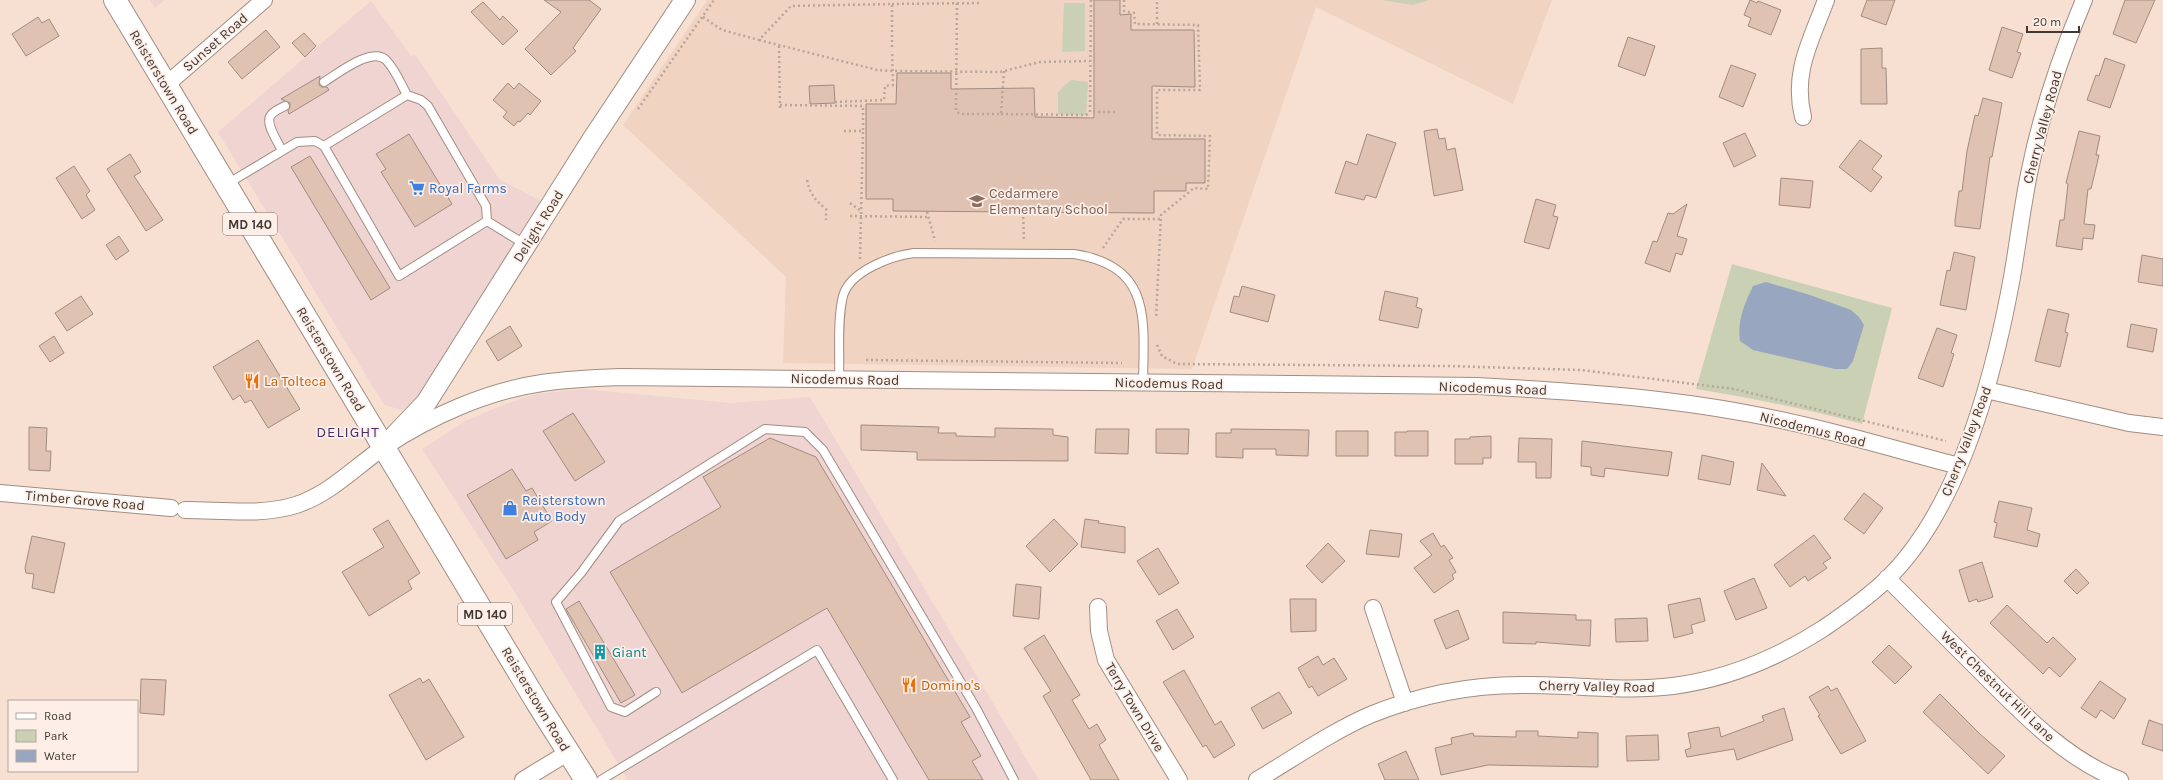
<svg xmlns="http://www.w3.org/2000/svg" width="2163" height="780" font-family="Karla,sans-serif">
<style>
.commercial{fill:#efd4d2}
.built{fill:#f1d3c1}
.green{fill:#cad0b3}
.water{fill:#99a6c0}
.building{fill:#e0c2b3;stroke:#a18b80}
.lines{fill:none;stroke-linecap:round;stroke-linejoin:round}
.service-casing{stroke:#a28d81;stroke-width:10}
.minor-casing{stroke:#a28d81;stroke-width:18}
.tertiary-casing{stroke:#a28d81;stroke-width:22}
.primary-casing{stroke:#a28d81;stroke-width:24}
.path{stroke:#b8a69b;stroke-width:2.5;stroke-dasharray:2 3;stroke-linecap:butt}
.service{stroke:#fff;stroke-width:8}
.minor{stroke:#fff;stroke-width:16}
.tertiary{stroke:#fff;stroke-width:20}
.primary{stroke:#fff;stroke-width:22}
.labels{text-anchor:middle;stroke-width:3.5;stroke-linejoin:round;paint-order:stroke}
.shield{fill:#fdefe7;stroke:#7a706a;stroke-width:1}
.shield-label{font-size:13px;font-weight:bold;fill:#423934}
.street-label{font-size:14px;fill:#423934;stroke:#fdefe7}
.shop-label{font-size:14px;fill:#366cbe;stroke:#fdefe7;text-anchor:start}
.education-label{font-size:14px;fill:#785e54;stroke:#fdefe7;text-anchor:start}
.food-label{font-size:14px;fill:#c56008;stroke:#fdefe7;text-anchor:start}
.culture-label{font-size:14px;fill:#0d838f;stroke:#fdefe7;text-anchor:start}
.neighbourhood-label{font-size:15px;letter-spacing:1px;fill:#472f6a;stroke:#fdefe7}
</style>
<rect width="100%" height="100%" fill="#f7e0d2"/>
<path class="commercial" d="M150,0H165L155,8Z
M371,1L411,56L415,54L500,180L545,203L432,382L413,404L401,410L385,405L378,395L218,132Z
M582,389L731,403L810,397L1039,780H628L512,588L422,449L467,420L508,403L536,394Z"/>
<path class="built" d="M707,0H1552L1513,104L1316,7L1192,369L783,363L786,277L623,125Z"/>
<path class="green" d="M1382,0H1429L1413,5Z
M1064,3H1085V51L1062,52Z
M1071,80L1088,82L1086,115L1058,114V92Z
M1732,264L1892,308L1862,424C1807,409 1752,398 1696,389Z"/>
<path class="water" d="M1766,282L1810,295L1851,310L1859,317L1864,325L1853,361L1847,369H1835L1753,350L1740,341C1737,321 1744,305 1753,286Z"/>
<path class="building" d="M544,0H589L601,9L573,48L576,51L551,75L525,49L561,12Z
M1094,0H1120V15L1131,14V30H1194L1195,87L1152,86V139H1205V183H1186V191H1154V213L893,211V199H866V104H896L897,73H951V89L1034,88L1035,117L1094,118Z
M1750,0L1757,3L1758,1L1781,10L1771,35L1748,26L1751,18L1744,15Z
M1867,0H1895L1886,25L1861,16Z
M2125,0H2155L2136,43L2113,34Z
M483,2L500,20L503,16L518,31L503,45L471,12Z
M38,17L42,23L49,19L59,36L26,56L12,34Z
M2002,27L2023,34L2017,52L2021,53L2012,78L1989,70Z
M266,30L280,47L242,79L228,62Z
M304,33L316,46L305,57L292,43Z
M1628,37L1655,46L1645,76L1618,66Z
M1882,48V68H1886L1887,104H1861V49Z
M2105,58L2125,65L2110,108L2087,100L2096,75L2099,76Z
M1731,65L1756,74L1743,107L1719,97Z
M320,76L319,85L322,87H327L329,90L289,114L288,111L290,107V103L281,99Z
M508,83L514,89L519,83L541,101L530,115L528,113L520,122L518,121L514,126L503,117L507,112L493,100Z
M834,85L835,103L810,104L809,86Z
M1983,98L2002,103L1992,157H1990L1980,229L1955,226V220L1959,191H1962L1967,151L1975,115L1978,116Z
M1437,129L1439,139L1445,138L1447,150L1455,148L1463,190L1434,196L1424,131Z
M2079,131L2100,136L2096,155H2099L2091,189H2088L2084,224L2095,225L2093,239L2083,238L2082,250L2056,246L2060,220H2064L2068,184L2066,183Z
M1745,133L1756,156L1734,167L1723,143Z
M409,134L452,204L415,227L381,172L386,169L376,154Z
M1367,134L1396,143L1376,198L1366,195L1364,200L1335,193L1346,161L1357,165Z
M1860,140L1882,156L1872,169L1882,177L1871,192L1839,167Z
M130,154L141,172L134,176L163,220L146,231L107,169Z
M310,156L390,288L371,300L291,167Z
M74,166L90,191L86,195L95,210L82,219L56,178Z
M1781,178L1813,181L1810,208L1779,205Z
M1536,199L1556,205L1553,216L1558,217L1549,249L1524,242Z
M1687,204L1677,236L1687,239L1682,255L1676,253L1670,272L1645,263L1653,241L1657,242L1668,213L1673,214Z
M119,236L129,251L116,260L106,245Z
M1954,252L1975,257L1966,310L1940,305L1947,270L1950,271Z
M2142,255L2163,259V286L2138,282Z
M1242,286L1275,295L1268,322L1230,312L1234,296L1239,297Z
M1385,291L1418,298L1416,307L1422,309L1418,328L1379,320Z
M81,296L93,314L67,331L55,313Z
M2048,309L2069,314L2065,332L2068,333L2060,367L2035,361Z
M2131,324L2157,329L2153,352L2127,347Z
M510,326L522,346L498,361L486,341Z
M1937,328L1957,335L1951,353L1954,354L1943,387L1918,378Z
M54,336L64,353L50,362L39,346Z
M258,340L300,409L268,428L251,400L245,403L240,395L233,400L213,367Z
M573,413L605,462L575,481L543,431Z
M861,425L939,427L938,433H956V436L995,437V428L1053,429V435L1068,437V461L917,460V452L861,450Z
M29,427L47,428L46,451H51L50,471L29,470Z
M1096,429H1129L1128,454L1095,453Z
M1156,429H1189L1188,454L1156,453Z
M1231,429L1309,430L1308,456L1276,455V449H1243V458L1216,457V433H1231Z
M1336,431H1368V456H1336Z
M1407,431H1428V456H1395V432H1407Z
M1491,436V458H1483V464H1455V439H1470V437Z
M770,438L816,457L970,717L961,722L981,756L972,761L983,780H929L827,608L682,693L610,572L721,507L703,477Z
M1519,438L1552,439L1551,478H1536V462H1518Z
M1582,441L1672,452L1668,476L1605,468L1604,477L1591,475V467L1581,466Z
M1702,455L1734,462L1730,485L1698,479Z
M1762,463L1786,496L1757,490Z
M512,469L526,491L532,488L552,521L534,532L538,540L506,559L467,495Z
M1864,493L1883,508L1864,534L1844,519Z
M1999,501L2032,508L2027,530L2040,534L2037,547L1994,537L1997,523L1994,522Z
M1054,519L1078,544L1050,572L1026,546Z
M1085,519L1099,521L1098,523L1125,527V553L1081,547Z
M388,520L420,573L408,581L412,589L369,616L342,572L384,547L373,529Z
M1370,530L1402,534L1399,557L1366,554Z
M1433,533L1441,547L1444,545L1453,558L1449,560L1456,572L1452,575L1454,579L1434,593L1414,568L1432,555L1420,541Z
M1814,535L1831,558L1823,563L1827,568L1808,581L1805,576L1790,587L1774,565Z
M32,536L65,543L54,593L32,588L34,574L26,573L25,568Z
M1328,543L1345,561L1322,583L1306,566Z
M1158,548L1179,583L1159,595L1137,561Z
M1982,562L1993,597L1978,602L1977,599L1969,602L1959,570Z
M2076,569L2089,583L2077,594L2064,581Z
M1754,578L1767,608L1736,620L1724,591Z
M1016,584L1041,587L1039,619L1013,616Z
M1700,598L1705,621L1691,625L1693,633L1674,638L1668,605Z
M1290,599H1316V631L1291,632Z
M579,601L635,695L621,703L566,609Z
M2007,605L2047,643L2053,637L2076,659L2060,677L2049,667L2043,674L1990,623Z
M1177,609L1194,637L1173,650L1156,621Z
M1458,610L1469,639L1446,649L1434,620Z
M1503,612L1576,615V620H1591L1590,646L1536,642V644L1503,643Z
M1647,618L1648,641L1616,642L1615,619Z
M1044,635L1080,695L1072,700L1089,729L1097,724L1106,740L1099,745L1119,780H1091L1043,696L1051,691L1024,648Z
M1889,645L1912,667L1895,684L1872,662Z
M1318,656L1323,665L1334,658L1347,679L1318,696L1312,686L1309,688L1298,668Z
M1184,670L1215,725L1221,721L1235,745L1214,758L1206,745L1203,747L1163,682Z
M420,678L423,683L429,679L464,737L426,760L389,695Z
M141,679L166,680L164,715L140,713Z
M2100,681L2126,699L2114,719L2101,710L2096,718L2081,708Z
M1828,686L1831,691L1837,688L1866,741L1841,754L1818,716L1820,715L1809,697Z
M1279,692L1292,713L1263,729L1251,708Z
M1940,694L1980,734L2005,756L1988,774L1923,712Z
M1784,708L1793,740L1737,760L1734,749L1687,757L1685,750L1691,748L1688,733L1719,727L1721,737L1764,721L1762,716Z
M2149,720L2163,725V751L2142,744Z
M1516,731H1538V736L1578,738V732L1598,733V767L1488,765L1441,775L1435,748L1452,744L1451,738L1473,733L1474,736L1516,737Z
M1658,735L1659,760L1627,761L1626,736Z
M1406,751L1419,780H1385L1378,764Z"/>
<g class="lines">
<defs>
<path id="service" d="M324,82C337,74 372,46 386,60C395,69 401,84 407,95
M324,146L407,95L421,100L428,106L486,206L487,221
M282,151C279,143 264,123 271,115C274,111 281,108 285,106
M227,184L297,142L315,141L324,146L399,276L487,221L526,245
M839,379C840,353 837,320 843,296C850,271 891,256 914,253L1074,254C1152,266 1144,319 1143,383
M656,692L625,712L611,707L556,602L581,573L619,521L765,429L805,432L823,450L976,708L1014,780
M601,780L817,650L893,780"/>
<path id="minor" d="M166,85L264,0
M1803,117C1792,72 1811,41 1826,0
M1986,390L2129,423L2163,427
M0,493L171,508
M185,510C221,510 261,516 296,505C330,494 355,467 384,447C431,416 487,391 542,383C568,379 594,378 621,377L1478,386C1569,391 1661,397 1751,414C1821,427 1890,448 1959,466
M1887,578C1918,609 1949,640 1980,671C2021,712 2065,759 2120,780
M1098,607L1099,631L1106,660L1179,780
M1373,608L1405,703
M523,780L569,752
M1257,780C1294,758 1331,732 1370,715C1421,694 1475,684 1529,685C1578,685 1625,692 1673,686C1727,679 1779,657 1824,628C1846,613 1867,598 1886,580C1960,509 1994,376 2012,277C2018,243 2022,208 2029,174C2041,114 2060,57 2084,0"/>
<path id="tertiary" d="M384,447L426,403L592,140L685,0"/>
<path id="primary" d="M115,0L538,704L586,780"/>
</defs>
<use href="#service" class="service-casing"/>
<use href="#minor" class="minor-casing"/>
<use href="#tertiary" class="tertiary-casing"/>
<use href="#primary" class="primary-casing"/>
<path class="path" d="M1091,0L1090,112H1118
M1124,0V11L1134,13L1135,24L1198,25L1200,90H1157V135L1210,136L1208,189L1194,188L1161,215L1156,318
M957,3L956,111L960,114H1001L1004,71
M892,4L981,3
M703,17L722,30L759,40L791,6L892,4V47
M1157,24V0
M759,40L877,70L893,71L1000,72L1040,62L1090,61
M779,46L780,108
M835,102L884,100L885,86L893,85L892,51
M780,105L863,106V131
M638,109L714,0
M1001,114L1086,115L1090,112
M844,131H863L860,259
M807,180C810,194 815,200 826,209V220
M850,203L861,211
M927,212L935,241
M1023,212L1024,241
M850,216L928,217
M1103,248L1123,219H1161
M1157,345L1162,356L1177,364L1448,366L1581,370L1734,389L1946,441
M866,360L1122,363"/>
<use href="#service" class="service"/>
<use href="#minor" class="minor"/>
<use href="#tertiary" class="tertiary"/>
<use href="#primary" class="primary"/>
</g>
<defs>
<symbol id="supermarket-bare" viewBox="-9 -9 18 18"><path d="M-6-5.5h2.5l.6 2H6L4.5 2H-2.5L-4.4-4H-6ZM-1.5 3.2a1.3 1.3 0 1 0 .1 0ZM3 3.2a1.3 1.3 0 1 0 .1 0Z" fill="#3f7fe0" stroke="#fdefe7" stroke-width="2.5" paint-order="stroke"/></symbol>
<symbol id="school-bare" viewBox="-9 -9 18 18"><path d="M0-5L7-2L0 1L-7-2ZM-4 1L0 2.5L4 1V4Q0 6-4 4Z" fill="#8d6e63" stroke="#fdefe7" stroke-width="2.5" paint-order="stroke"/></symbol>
<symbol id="restaurant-bare" viewBox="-9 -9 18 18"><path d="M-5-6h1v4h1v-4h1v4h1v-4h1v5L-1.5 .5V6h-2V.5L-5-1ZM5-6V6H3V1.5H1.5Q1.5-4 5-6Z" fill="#e8710a" stroke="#fdefe7" stroke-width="2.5" paint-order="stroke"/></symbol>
<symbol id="shop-bare" viewBox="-9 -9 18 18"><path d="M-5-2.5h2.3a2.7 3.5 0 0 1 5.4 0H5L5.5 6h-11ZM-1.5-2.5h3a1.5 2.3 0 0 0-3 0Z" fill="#3f7fe0" stroke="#fdefe7" stroke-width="2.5" paint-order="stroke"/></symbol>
<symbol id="building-bare" viewBox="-9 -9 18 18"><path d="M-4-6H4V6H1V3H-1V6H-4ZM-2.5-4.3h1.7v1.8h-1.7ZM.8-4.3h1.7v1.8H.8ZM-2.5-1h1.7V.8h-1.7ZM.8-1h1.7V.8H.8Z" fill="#0f9aa8" stroke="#fdefe7" stroke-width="2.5" paint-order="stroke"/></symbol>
</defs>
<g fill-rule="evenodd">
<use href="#supermarket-bare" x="406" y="177" width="22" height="22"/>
<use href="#school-bare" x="966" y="190" width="22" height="22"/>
<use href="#restaurant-bare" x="241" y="370" width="22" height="22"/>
<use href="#shop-bare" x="499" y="497" width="22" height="22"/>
<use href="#building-bare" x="589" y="641" width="22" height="22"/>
<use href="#restaurant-bare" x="898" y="674" width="22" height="22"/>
</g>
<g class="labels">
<g class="shield">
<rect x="223" y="213" width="54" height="22" rx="3"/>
<rect x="458" y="603" width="54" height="22" rx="3"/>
</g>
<g class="shield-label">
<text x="250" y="229">MD 140</text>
<text x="485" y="619">MD 140</text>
</g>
<g class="street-label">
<text transform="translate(215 42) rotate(-41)" y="5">Sunset Road</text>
<text transform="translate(164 82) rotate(59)" y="5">Reisterstown Road</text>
<text transform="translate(2042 127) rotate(-75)" y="5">Cherry Valley Road</text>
<text transform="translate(538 226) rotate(-58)" y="5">Delight Road</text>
<text transform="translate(331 359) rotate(59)" y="5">Reisterstown Road</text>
<text transform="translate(845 379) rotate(1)" y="5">Nicodemus Road</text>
<text transform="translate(1169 383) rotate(1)" y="5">Nicodemus Road</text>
<text transform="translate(1493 388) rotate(2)" y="5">Nicodemus Road</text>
<text transform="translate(1813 429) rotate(14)" y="5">Nicodemus Road</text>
<text transform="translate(1966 441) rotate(-69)" y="5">Cherry Valley Road</text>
<text transform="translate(85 500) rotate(5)" y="5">Timber Grove Road</text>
<text transform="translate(1597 686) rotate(1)" y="5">Cherry Valley Road</text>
<text transform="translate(1998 686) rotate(44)" y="5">West Chestnut Hill Lane</text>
<text transform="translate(536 699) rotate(59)" y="5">Reisterstown Road</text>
<text transform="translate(1135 707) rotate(59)" y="5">Terry Town Drive</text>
</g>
<g class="shop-label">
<text x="429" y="193">Royal Farms</text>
<text x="522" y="505">Reisterstown<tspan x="522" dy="16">Auto Body</tspan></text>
</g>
<g class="education-label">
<text x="989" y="198">Cedarmere<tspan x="989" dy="16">Elementary School</tspan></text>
</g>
<g class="food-label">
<text x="264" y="386">La Tolteca</text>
<text x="921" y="690">Domino's</text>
</g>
<g class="culture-label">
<text x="612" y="657">Giant</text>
</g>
<g class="neighbourhood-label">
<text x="348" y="437">DELIGHT</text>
</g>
</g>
<rect x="8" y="700" width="130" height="72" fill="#fdefe7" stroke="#b2a69f"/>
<rect x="16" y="713" width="20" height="6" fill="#ffffff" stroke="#b2a69f"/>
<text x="44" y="720" font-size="12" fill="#423934">Road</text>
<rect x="16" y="730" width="20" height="12" fill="#cad0b3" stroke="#b2a69f"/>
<text x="44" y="740" font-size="12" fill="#423934">Park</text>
<rect x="16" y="750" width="20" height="12" fill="#99a6c0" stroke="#b2a69f"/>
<text x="44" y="760" font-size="12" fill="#423934">Water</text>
<path d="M2027 26v6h52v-6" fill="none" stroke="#423934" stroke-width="2"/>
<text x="2033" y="26" font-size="12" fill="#423934" stroke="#fdefe7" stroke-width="3" paint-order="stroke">20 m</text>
</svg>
